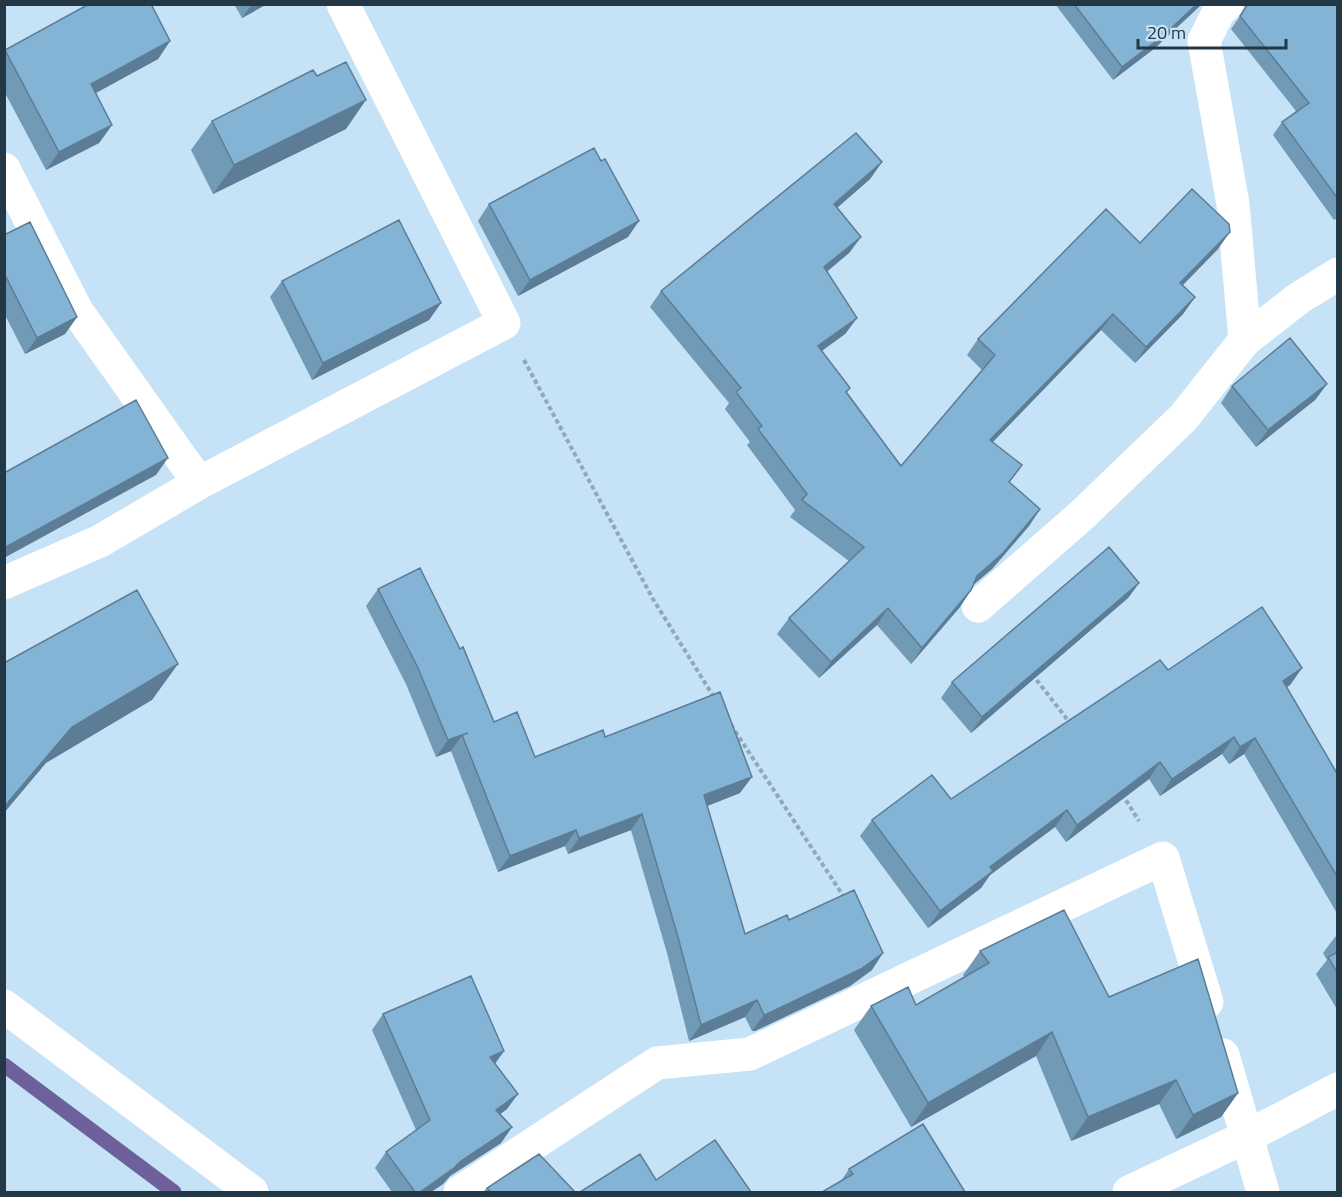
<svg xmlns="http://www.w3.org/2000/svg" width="1342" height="1197" font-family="'Titillium Web',sans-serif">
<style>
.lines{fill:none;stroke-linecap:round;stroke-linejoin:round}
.stream{stroke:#6e609a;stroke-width:15}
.path{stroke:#8fa9bc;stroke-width:4;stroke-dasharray:4.5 3;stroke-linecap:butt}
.street{stroke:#fff;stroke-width:33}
.wall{fill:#719ab7}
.shaded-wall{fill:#5c7d95}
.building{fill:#83b3d5;stroke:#5c7d95;stroke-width:1.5}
</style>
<rect width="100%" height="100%" fill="#c5e2f7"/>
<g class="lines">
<path class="stream" d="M4,1065L174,1192"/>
<path class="path" d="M524,360L653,599L715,699
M1032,674L1070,723
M731,725L844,897
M1122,794L1139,821"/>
<path class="street" d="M1227,4L1219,11L1204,41L1233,204L1245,340
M4,169L77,311L199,483L100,541L4,583
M199,483L504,323L343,4
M978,606L1082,515L1183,418L1245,340L1299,298L1338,274
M4,1006L252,1192
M1223,1055L1263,1192
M460,1192L657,1063L750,1054L1163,858L1207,1002
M1129,1192L1248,1136L1338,1089"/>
</g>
<path class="wall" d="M234,4H267L242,18Z
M1055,4H1202L1155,48L1113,80Z
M1245,4H1338V218L1334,220L1273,135L1282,122L1296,111L1231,29L1245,9Z
M170,41L158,59L96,93L112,125L99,143L46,170L4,91V50Z
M212,121L346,129L213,194L191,150Z
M882,162L870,179L837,208L861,237L849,253L827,272L857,318L845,334L822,351L850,388L847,392L901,466L982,370L967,355L978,339L1140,243L1218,249L1183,285L1195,297L1183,314L1135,363L1101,330L993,442L1010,483L1040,509L1029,526L992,569L973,585L971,590L960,607L911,664L877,625L819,678L777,634L789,618L849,561L790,517L795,510L747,445L750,442L725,409L729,403L650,307L661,291Z
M489,204L628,237L518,296L478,221Z
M4,235L77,317L65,334L25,354L4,313Z
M282,281L441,303L429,320L312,380L270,297Z
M1327,384L1315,400L1256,447L1221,403L1232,386Z
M1139,583L1128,598L971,733L941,698L952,682Z
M378,589L494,722L535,757L605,737L740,793L707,806L745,934L789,920L872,970L850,986L755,1031H752L745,1017L689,1041L667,953L631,830L568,854L565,846L498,872L451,751L436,757L406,684L366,606Z
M1302,668L1290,685L1286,687L1338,775V915L1244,754L1229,764L1222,754L1160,796L1149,779L1066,842L1055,827L990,875L981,888L928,928L860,836L872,820L951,799L1168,670Z
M1338,935V1011L1316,974L1327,960L1323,953L1335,937Z
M980,951L1109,997L1238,1093L1221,1117L1176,1139L1159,1104L1071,1141L1036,1056L911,1127L854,1030L871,1006L916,1005L965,977L963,975Z
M383,1014L504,1051L495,1064L507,1109L500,1114L512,1127L501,1143L450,1176L443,1184L431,1192H392L375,1168L386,1152L416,1130L372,1030Z
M849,1169L965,1192L841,1181Z
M487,1188L575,1192H483Z"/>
<path class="shaded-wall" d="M252,4H267L242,18Z
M1197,4H1202L1155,48L1113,80L1122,67Z
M170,41L158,59L79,102L91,84Z
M366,100L346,129L213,194L234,165Z
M112,125L99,143L46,170L59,152Z
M882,162L870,179L823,220L834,204Z
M639,221L628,237L518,296L530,280Z
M1230,232L1218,249L1169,299L1180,283Z
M861,237L849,253L812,283L824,267Z
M1195,297L1183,314L1135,363L1146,347Z
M441,303L429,320L312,380L323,363Z
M1113,314L1101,330L979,456L990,440Z
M77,317L65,334L25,354L37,338Z
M857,318L845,334L806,362L818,346Z
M1327,384L1315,400L1256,447L1268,430Z
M168,458L156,475L4,558V548Z
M1040,509L1029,526L992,569L965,592L977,576Z
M1139,583L1128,598L971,733L982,717Z
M971,590L960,607L911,664L922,648Z
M888,608L877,625L819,678L831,662Z
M178,664L152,700L46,763L4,813V807L72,727Z
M1302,668L1290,685L1271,698L1283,681Z
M462,735L451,751L436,757L448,740Z
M1234,737L1222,754L1160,796L1172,779Z
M1255,738L1244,754L1229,764L1240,747Z
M1160,762L1149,779L1066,842L1077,825Z
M752,777L740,793L692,812L704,795Z
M1067,810L1055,827L990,875L981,888L928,928L940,911L990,867Z
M642,814L631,830L568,854L579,838Z
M576,830L565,846L498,872L510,856Z
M883,953L872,970L850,986L755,1031H752L764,1015Z
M757,1000L745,1017L689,1041L701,1025Z
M1052,1032L1036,1056L911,1127L928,1103Z
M504,1051L493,1066L490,1057Z
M1176,1080L1159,1104L1071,1141L1088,1117Z
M1238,1093L1221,1117L1176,1139L1193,1115Z
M518,1094L507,1109L485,1126L496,1110Z
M512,1127L501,1143L450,1176L443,1184L431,1192H420L461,1161Z"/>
<path class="building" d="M89,4H151L170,41L91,84L112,125L59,152L5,50Z
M1074,4H1197L1164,35L1122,67Z
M1248,4H1338V199L1282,122L1309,103L1240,16Z
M346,62L366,100L234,165L212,121L313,70L317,76Z
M856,133L882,162L834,204L861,237L824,267L857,318L818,346L850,388L846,392L901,466L995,355L978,339L1106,209L1140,243L1192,189L1229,224L1230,232L1180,283L1195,297L1146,347L1113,314L990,440L1022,465L1009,482L1040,509L1003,553L977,576L971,590L922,648L888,608L831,662L789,618L864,547L802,500L807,494L758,429L762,426L736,392L741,388L661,291Z
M594,148L601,161L605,159L639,221L530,280L489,204Z
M399,220L441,303L323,363L282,281Z
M30,222L77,317L37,338L4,273V235Z
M1290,338L1327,384L1268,430L1232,386Z
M136,400L168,458L4,548V473Z
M1109,547L1139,583L982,717L952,682Z
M420,568L460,649L463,647L494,722L517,712L535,757L603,730L605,737L720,692L752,777L704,795L745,934L787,915L789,920L854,890L883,953L861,969L767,1014L764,1015L757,1000L701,1025L678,937L642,814L579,838L576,830L510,856L462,735L468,733L448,740L418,668L378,589Z
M137,590L178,664L72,727L4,807V663Z
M1262,607L1302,668L1283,681L1338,775V878L1255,738L1240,747L1234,737L1172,779L1160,762L1077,825L1067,810L990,867L993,871L940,911L872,820L932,775L951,799L1160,660L1168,670Z
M1064,910L1109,997L1198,959L1238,1093L1193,1115L1176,1080L1088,1117L1052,1032L928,1103L871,1006L908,987L916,1005L989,963L980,951Z
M1338,952V974L1328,957Z
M471,976L504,1051L490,1057L518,1094L496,1110L512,1127L461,1161L454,1168L420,1192H415L386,1152L430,1120L383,1014Z
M923,1124L965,1192H822L853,1174L849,1169Z
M715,1140L751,1192H580L640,1154L656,1180Z
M539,1154L575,1192H491L487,1188Z"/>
<rect width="1342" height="1197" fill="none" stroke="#233745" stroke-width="12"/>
<path d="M1138 39v9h148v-9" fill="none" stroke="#233745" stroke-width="3"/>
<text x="1147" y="39" font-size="18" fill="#233745" stroke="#c5e2f7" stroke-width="4.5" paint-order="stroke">20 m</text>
</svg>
